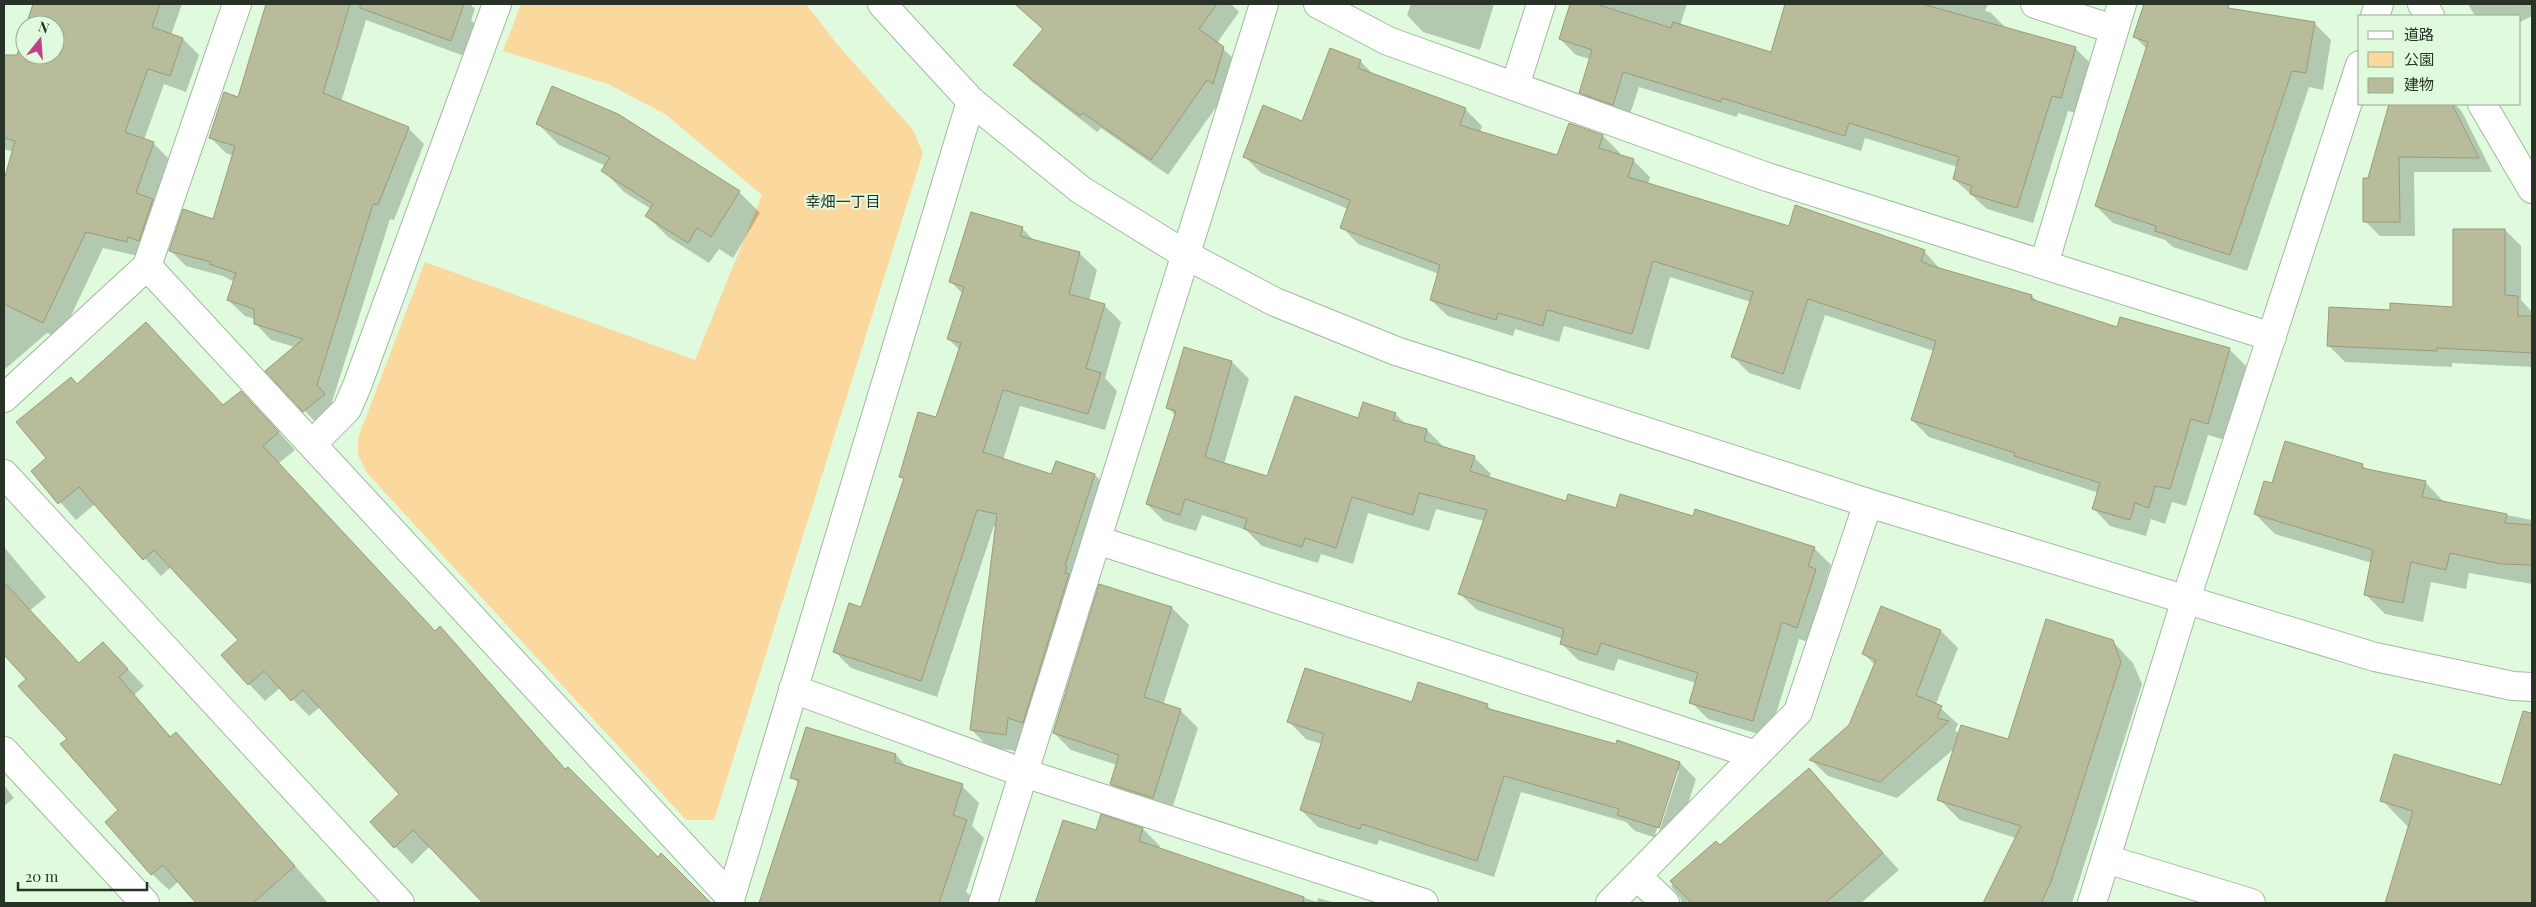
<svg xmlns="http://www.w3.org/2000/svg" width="2536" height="907" font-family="'Playfair Display','Noto Sans JP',serif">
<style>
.green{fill:#fbd99e}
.shadow{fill:#0003;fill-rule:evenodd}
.building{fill:#b9bc9a;stroke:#989b7a}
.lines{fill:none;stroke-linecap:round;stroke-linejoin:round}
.minor-casing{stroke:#a1ba9f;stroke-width:30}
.tertiary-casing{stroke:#a1ba9f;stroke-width:30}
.minor{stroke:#fff;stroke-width:28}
.tertiary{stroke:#fff;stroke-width:28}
.labels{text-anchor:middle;stroke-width:4;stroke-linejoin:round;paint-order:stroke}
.neighbourhood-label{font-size:15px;fill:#283227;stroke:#e0fadd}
</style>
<rect width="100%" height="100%" fill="#e0fadd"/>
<path class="green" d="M521,4H806L837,44L913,130L923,153L714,820H686L367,473L358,455V438L425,262L695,360L762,195L665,114L608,84L503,51Z"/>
<path class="shadow" d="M35,4H182L171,35L183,39L199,55L186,92L164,84L144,140L153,143L170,160L143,257L103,248L60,339L47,333L4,370V184L14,152L4,149V93L25,33V55H55V25H28Z
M291,4H470L475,9L471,20L478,27L467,57L366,20L341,102L408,128L424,144L394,220L390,219L332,402L340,411L320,427L267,371L295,347L271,340L255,323V319L245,316L228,300L234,282L223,276L186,266L170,250L214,221L234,156L226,153L210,137L279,43Z
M1014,4H1231L1239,12L1217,43L1240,65L1224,96L1168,175L1101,128L1097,132L1031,81L1015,64L1044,30Z
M1411,4H1494L1480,50L1423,32L1407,15Z
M1572,4H1687L1680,26L1772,54L1786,4H1988L1985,11L1990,12L2006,28L2075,48L2091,64L2076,113L2068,111L2033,223L1987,209L1954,179L1958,167L1865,138L1861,151L1738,113L1737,117L1639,87L1628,120L1596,108L1580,92L1590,59L1576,55L1560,39Z
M2144,4H2219L2212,6L2314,23L2331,40L2323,90L2309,87L2247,271L2173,247L2165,240L2113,223L2096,206L2147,49L2135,37Z
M2468,4H2532V16L2520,22V16H2475Z
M1360,61L1374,75L1465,109L1482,126L1480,133L1558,157L1603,136L1620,153L1619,155L1633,160L1650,177L1648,184L1790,228L1924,251L1940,269L2032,296L2038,302L2117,328L2229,349L2246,366L2225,440L2208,435L2186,506L2172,502L2165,524L2151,519L2146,536L2110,526L2094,509L2099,493L1929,437L1912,420L1934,351L1825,315L1800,390L1749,373L1733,357L1751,302L1670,277L1649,350L1564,326L1559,342L1515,329L1513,336L1448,316L1431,300L1439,274L1358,244L1342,227L1348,209L1261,173L1244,156L1303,123Z
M2390,104H2455L2462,112L2492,172H2414L2415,236H2380L2365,221L2369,179Z
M538,124L739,192L760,213L733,258L719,249L709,263L668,237L647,216L651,209L624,192L603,170L606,166L559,145Z
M1022,228L1035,242L1080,254L1097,270L1089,301L1104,305L1121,322L1105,378L1117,391L1105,430L1020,406L1003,460L1052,476L1057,463L1095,475L1112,492L1023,752L988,747L972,730L996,527L994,526L937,697L851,668L834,651L862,609L904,480L900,476L937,419L960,350L948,339L963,294L951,282Z
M2505,230L2521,246V300L2532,312V367L2452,363V367L2345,362L2329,346L2391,311L2454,308Z
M1185,349L1232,362L1249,379L1224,464L1268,478L1358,420L1395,414L1406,424L1427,430L1444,447L1474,457L1491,474L1489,479L1567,502L1694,518L1814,548L1831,565L1826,580L1832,587L1814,644L1799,639L1769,737L1708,719L1691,702L1696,683L1618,659L1614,671L1578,660L1561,643L1563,639L1477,610L1460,594L1484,521L1436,509L1429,531L1368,513L1353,564L1321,554L1318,563L1262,546L1246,530L1202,515L1196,531L1164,521L1147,504L1176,416L1168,408Z
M77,385L224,407L258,409L295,450L279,463L435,632L440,628L457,645L566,770L658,858L661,855L710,903H484L430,846L412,864L371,822L400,794L320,707L309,716L281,687L265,701L249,684L240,640L171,567L161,576L95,504L76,520L33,471L48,459Z
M2362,465L2367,470L2425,482L2445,503L2532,520V584L2469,573L2466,589L2431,582L2423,622L2385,614L2365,594L2372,563L2275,534L2255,514L2273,485Z
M4,547L46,597L11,626L4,618Z
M1172,608L1189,625L1163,705L1181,711L1198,728L1170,815L1129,801L1111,784L1117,765L1071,750L1054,733Z
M1941,631L1958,648L1936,704L1958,724L1955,730L1959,734L2009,741L2112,641L2133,663L2142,684L2072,903H1985L2016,838L1960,820L1939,799L1955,748L1897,798L1828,776L1811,760L1850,726L1875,665L1864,654Z
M119,660L144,686L134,695L171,737L176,733L192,750L328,903H198L179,881L169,890L152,874L120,811L69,739L79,665Z
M1413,703L1487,705L1492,711L1680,763L1696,779L1675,844L1635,831L1626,822L1521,792L1494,877L1379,840L1377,845L1318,827L1301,810L1322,744L1306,739L1289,722ZM1676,771H1679L1658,835L1655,834Z
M2512,754L2532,760V903H2387L2409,828L2382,800L2502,787Z
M896,755L908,768L962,786L979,803L972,826L984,838L966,892L980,903H761L799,784L792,777Z
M1809,770L1899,870L1861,903H1681V899L1671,886L1674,883L1720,846Z
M4,785L14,798L4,806Z
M1064,821L1097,832L1143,829L1160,846L1159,849L1317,902L1318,898L1336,903H1036Z"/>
<path class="building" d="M33,4H160L152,27L183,38L170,76L148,69L125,132L154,142L136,193L153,199L139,241L128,237L127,242L86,232L43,323L4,304V180L15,141L4,138V55H17L25,29V55H55V25H26Z
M266,4H350L323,93L409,127L378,205L373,204L317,385L325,394L303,412L265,371L303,339L254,324V309L227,300L236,273L209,264L211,262L169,251L183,209L213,219L235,146L209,138L224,92L238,97Z
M360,4H464L451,41L360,8Z
M1015,4H1217L1199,29L1224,47L1213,84L1207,80L1151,160L1083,113L1080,116L1013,65L1043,29Z
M1570,4H1596L1671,28L1673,22L1771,52L1785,4H1922L2076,47L2061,98L2052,96L2017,208L1970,194L1972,186L1953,179L1959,157L1849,123L1845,136L1722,98L1721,102L1623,72L1613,105L1579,93L1592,50L1559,39Z
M2144,4H2229L2228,8L2315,22L2306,73L2292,71L2230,255L2155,231L2156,226L2095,206L2148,42L2133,37Z
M1330,48L1361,60L1358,68L1466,108L1460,125L1557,155L1569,123L1603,135L1599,148L1634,159L1628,177L1789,226L1795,205L1925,250L1921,261L1929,265L2032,295L2031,299L2117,327L2120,317L2230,348L2208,424L2191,419L2170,489L2155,486L2149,508L2135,503L2130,520L2092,509L2100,483L2014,456L2015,453L1911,420L1936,341L1808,299L1783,374L1731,357L1753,292L1653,261L1632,334L1547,310L1543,326L1498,313L1496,320L1430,300L1440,265L1340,228L1350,200L1243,157L1263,105L1302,121Z
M552,86L618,114L740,191L711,237L697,228L688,243L645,216L653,204L601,171L610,157L536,124Z
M2389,104H2452L2479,158L2399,157L2400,222H2363V178H2368Z
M971,212L1023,227L1020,236L1080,252L1069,294L1105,304L1086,368L1101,373L1088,414L1003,390L983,452L1051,474L1056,461L1095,474L1065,566L1067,567L1065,573L1069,574L1023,723L1008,718L1006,735L970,730L997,514L977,510L921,681L833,652L849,603L861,607L904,478L899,477L918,412L936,417L961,343L947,339L964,287L949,282Z
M2453,229H2505V295L2518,296V316H2532V353L2437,348V351L2327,346L2329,307L2390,310V303L2453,307Z
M146,322L223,405L241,391L279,432L263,446L435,631L440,626L565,769L568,767L658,857L661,853L711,903H483L413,830L394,848L370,822L399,794L303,690L291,701L264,671L248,685L221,655L238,640L154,550L143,560L79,487L58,504L31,471L46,458L16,422L71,377L77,384Z
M1184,347L1232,361L1205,457L1267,476L1295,396L1358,418L1363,402L1396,413L1393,420L1427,429L1424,441L1475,456L1470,471L1566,501L1568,494L1616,508L1620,494L1693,516L1695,509L1815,547L1808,566L1816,569L1797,628L1782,622L1753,721L1689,703L1698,673L1601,643L1597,655L1560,644L1564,629L1458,594L1487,510L1419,493L1413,515L1352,497L1336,548L1305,538L1302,547L1244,529L1247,519L1185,499L1180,515L1146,504L1176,411L1166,408Z
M2285,441L2363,464L2362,468L2426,481L2422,497L2507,514L2505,523L2532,525V565L2501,564L2450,553L2446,570L2411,562L2403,603L2364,595L2373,550L2254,514L2264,481L2272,483Z
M4,582L79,663L103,642L128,669L119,677L170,737L176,732L295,866L253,903H196L163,865L151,875L105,822L118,810L60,744L67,739L18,686L26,679L4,655Z
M1099,584L1172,607L1144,697L1181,709L1153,798L1110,784L1119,755L1053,733Z
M1881,606L1941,630L1916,695L1942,706L1937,718L1949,721L1880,782L1809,760L1849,725L1876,660L1862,654Z
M2046,619L2113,640L2121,662L2051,882L2041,903H1983L2021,826L1937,800L1961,725L2008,739Z
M1305,668L1412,702L1418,682L1488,704L1486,708L1616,744L1617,740L1680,762L1659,828L1617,815L1619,809L1504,776L1477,861L1362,824L1360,829L1300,810L1324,734L1287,722Z
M2523,711L2532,713V903H2385L2413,811L2380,801L2394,754L2501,785Z
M806,727L896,754L894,762L963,784L953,815L967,820L939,903H759L799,780L790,778Z
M1809,768L1883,853L1825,903H1692L1670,881L1716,841L1720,845Z
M1101,814L1143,828L1139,841L1304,897L1303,903H1035L1063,820L1096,830Z"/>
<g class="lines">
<defs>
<path id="minor" d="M1318,4L1388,41L1767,177L2272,337
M2035,4L2113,29
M2422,4L2430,16
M2375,16L2379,4
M1515,86L1541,4
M2482,104L2532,189
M2044,264L2122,4
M147,266L731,898
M4,398L147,266L237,4
M312,444L347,409L357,386L497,4
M4,474L400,903
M1097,540L1756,755
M793,689L1024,773L1424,903
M4,751L145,903
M2106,859L2251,903
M1637,876L1665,903
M729,903L971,101
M983,903L1264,4
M1610,903L1798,712L1868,503
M2092,903L2186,599L2360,65"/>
<path id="tertiary" d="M882,4L971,101L1081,190L1186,255L1275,302L1396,351L1868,503L2375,657L2513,686L2532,687"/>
</defs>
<use href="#minor" class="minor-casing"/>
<use href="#tertiary" class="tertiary-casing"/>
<use href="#minor" class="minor"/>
<use href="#tertiary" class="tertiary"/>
</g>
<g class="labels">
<g class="neighbourhood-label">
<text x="843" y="207">幸畑一丁目</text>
</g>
</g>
<rect width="2536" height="907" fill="none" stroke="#283227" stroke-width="10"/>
<rect x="2358" y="15" width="162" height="90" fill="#e0fadd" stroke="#96aa94"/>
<rect x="2368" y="31" width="25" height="8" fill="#ffffff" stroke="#96aa94"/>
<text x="2404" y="40" font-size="15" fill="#283227">道路</text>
<rect x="2368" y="52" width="25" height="15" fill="#fbd99e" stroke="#96aa94"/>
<text x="2404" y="65" font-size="15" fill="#283227">公園</text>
<rect x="2368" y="78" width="25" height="15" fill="#b9bc9a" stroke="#96aa94"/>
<text x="2404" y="90" font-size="15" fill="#283227">建物</text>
<g transform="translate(40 40) rotate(17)"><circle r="24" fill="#e0fadd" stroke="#96aa94"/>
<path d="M0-4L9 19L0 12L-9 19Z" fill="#c34088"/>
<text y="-8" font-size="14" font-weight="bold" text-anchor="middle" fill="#283227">N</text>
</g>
<path d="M18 882v8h129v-8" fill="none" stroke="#283227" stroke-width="2.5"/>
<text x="25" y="882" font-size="15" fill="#283227" stroke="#e0fadd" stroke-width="4" paint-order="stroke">20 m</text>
</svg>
